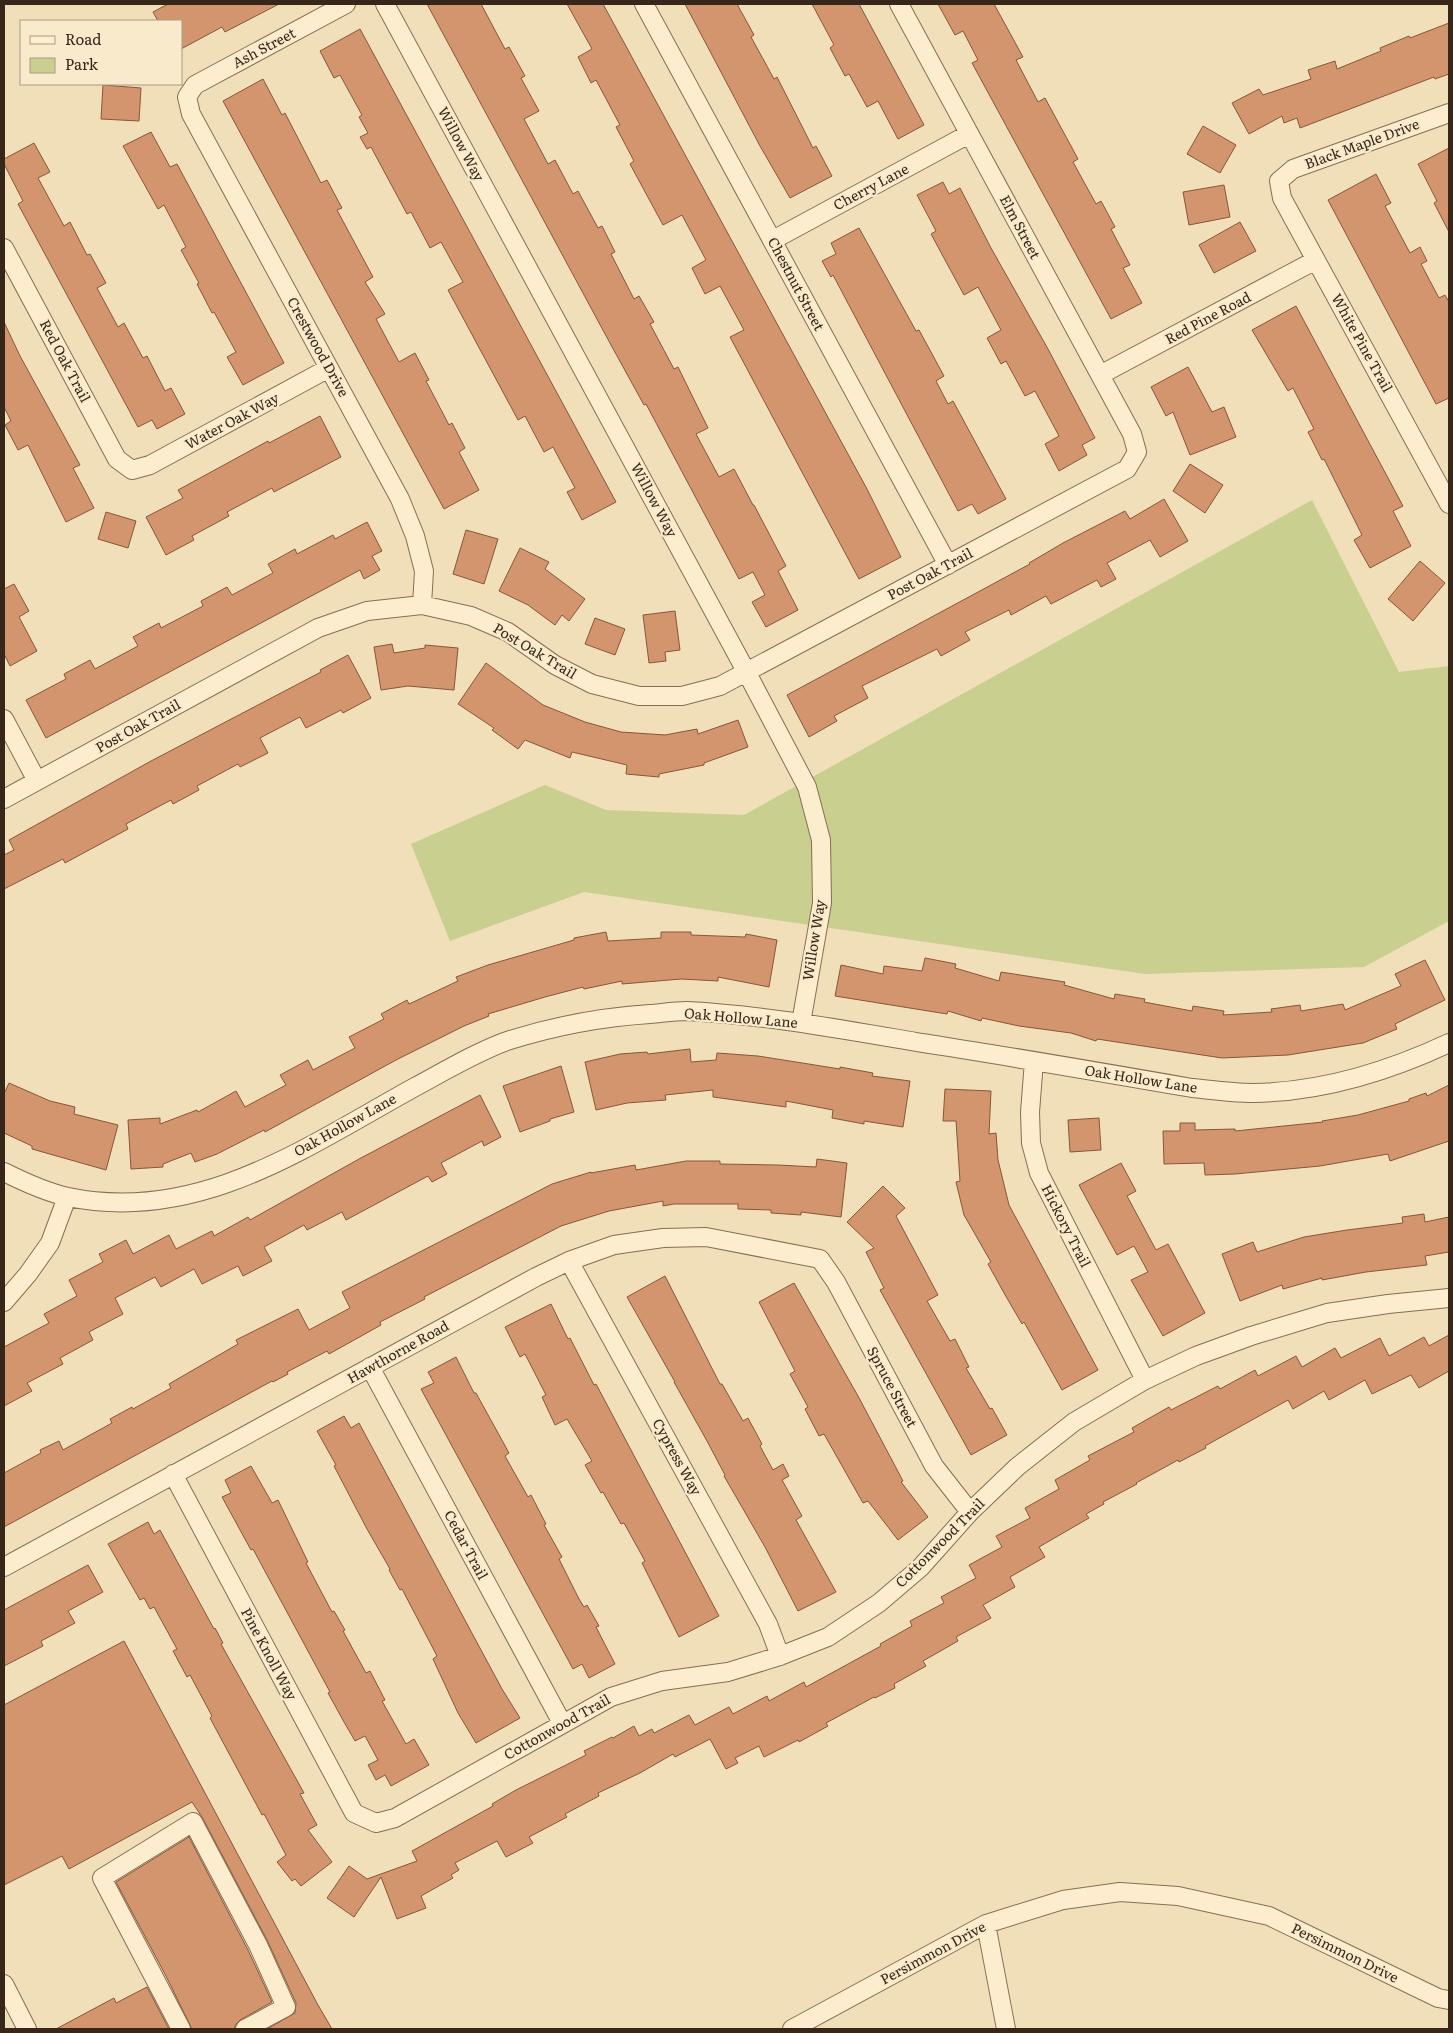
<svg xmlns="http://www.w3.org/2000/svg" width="1453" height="2033" font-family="Literata,serif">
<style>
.green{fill:#c9cf8e}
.building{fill:#d2956d;stroke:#895638}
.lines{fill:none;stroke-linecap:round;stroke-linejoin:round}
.minor-casing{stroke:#886e53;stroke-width:20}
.minor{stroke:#fbedce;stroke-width:18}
.labels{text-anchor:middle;stroke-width:4.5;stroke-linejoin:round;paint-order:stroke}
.street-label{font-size:14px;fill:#36271a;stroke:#f8eaca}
</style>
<rect width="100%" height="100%" fill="#f1dfba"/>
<path class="green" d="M1312,500L1399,672L1449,666V921L1364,967L1145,974L584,892L450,941L411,844L545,785L606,810L744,815Z"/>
<path class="building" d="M168,4H279L225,32L222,27L181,49V21H158L153,12Z
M427,4H481L505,49L509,47L525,76L521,78L539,111L524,119L548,164L555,160L573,194L578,191L598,228L602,226L615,252L611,254L634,299L639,296L654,322L650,324L674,369L678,367L708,428L696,434L719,477L734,469L753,505H754L786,566L778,571L798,610L766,627L752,602L765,595L753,572L739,579L646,404L644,405L611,345Z
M567,4H603L867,489L901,557L859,579L730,337L744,330L720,286L705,294L692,268L706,260L682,215L663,225L630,164L634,161L616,127L620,125L596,80L591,83L578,57L592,49Z
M685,4H737L754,35L751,37L774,79L777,77L813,148L816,146L832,176L790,198L760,146Z
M812,4H859L924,125L898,139L878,101L867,107L849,74L845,76L830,48L834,45Z
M938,4H994L1023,57L1016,60L1038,102L1045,98L1078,159L1073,162L1096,204L1101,201L1115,227L1111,229L1130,265L1123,268L1142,303L1111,319L972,63L978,60L963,31L955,35Z
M1449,23V74L1435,79L1434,77L1300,128L1297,118L1284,123L1282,116L1249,134L1232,103L1259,89L1263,95L1311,79L1308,70L1335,61L1337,69L1381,51L1380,48L1409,36L1410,38Z
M360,29L616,502L582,520L567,492L575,488L553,447L544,452L525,416L518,420L448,290L463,282L441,242L430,248L411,212L407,214L371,147L367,149L360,137L368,133L359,117L362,115L340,75L334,78L320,51Z
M263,79L282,115L285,113L321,183L327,180L342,208L337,210L373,277L365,282L385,314L376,319L399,362L415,353L429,380L426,381L449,425L452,423L465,448L459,452L479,490L444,509L223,101Z
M103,85L141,88L139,121L101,119Z
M1203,126L1236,145L1220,173L1187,154Z
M151,132L170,167L177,164L284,363L243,385L227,357L236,352L214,312L212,313L197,284L199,283L181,250L186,247L164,205L158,209L123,146Z
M34,143L50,172L38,178L64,226L70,222L87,255L90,254L106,283L97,288L118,327L124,323L143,358L147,356L165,391L171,388L185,414L157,429L152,420L138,427L18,204L23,201L4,164V159Z
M1449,148V232L1434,203L1437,201L1418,164Z
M1376,174L1391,203L1385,206L1410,253L1420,247L1427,261L1421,264L1439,298L1445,295L1449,302V398L1436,404L1328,200Z
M943,182L949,194L960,188L991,248L1048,349L1095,438L1082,445L1087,455L1059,471L1045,444L1059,436L1035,391L1025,396L1006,361L1001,364L987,338L1001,330L978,287L964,295L931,234L936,231L917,195Z
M1224,185L1230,217L1189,225L1183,192Z
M1240,222L1256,251L1214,273L1199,245Z
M859,228L916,331L919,330L944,376L936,381L948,404L953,401L1006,499L978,514L972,504L958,511L833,275L831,277L822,261L836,254L831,243Z
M1296,306L1403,506L1393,511L1411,546L1370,568L1354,540L1362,535L1324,459L1322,460L1308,432L1314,429L1293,388L1288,391L1252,330Z
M4,322L20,356L80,465L73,468L94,508L66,522L28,445L18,450L5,425L11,421L4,407Z
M1188,367L1212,412L1224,407L1236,437L1190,455L1173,412L1166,416L1151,387Z
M320,416L341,457L274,492L272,488L227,512L229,516L192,536L194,540L166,555L146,517L183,498L178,490L268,441L269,443Z
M1190,464L1223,485L1205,513L1173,491Z
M1164,499L1188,541L1160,557L1150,540L1107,563L1116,579L1101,587L1097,580L1051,604L1046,596L1011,615L1009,610L965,632L970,640L941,656L937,649L862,686L868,698L834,716L837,721L809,737L787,695L1030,564L1029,563L1063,543L1125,511L1130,519Z
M106,512L136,521L128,548L98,539Z
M367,522L382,551L372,556L380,570L364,579L360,570L46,738L26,700L66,679L64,674L90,660L95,669L138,646L133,637L159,623L161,628L203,606L201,601L227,587L232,595L273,573L268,564L295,549L297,554L333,535L335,539Z
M466,530L498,539L484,584L453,574Z
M520,548L549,562L545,569L585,599L569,621L562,615L555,625L528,605L499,591Z
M1420,561L1445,583L1413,621L1388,599Z
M14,584L29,611L19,617L37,651L10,666L4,654V589Z
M675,611L680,650L665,652L666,661L649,663L643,615Z
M595,618L625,629L615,655L585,644Z
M392,644L394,653L425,648V645L458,648L454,690L408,686L381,690L374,647Z
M348,655L371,698L343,713L341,710L306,728L300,717L260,738L268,753L240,767L238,764L197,786L199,790L173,804L171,800L126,824L128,829L65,863L63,859L4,889V855L14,850L9,840L151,761L321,672L320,670Z
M486,663L543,705L585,722L621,732L665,735L697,729L698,734L738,720L748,747L704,763V765L659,774V777L626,774L627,765L572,752L570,758L525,740L518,749L492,730L494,728L458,704Z
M606,932L608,941L661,938V932H691V935L745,937L746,934L777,940L769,987L718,977V981L681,979L622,984V981L584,989L583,987L545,997L488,1014L489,1016L464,1026L396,1060L265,1132L264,1130L217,1154L195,1162L191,1153L163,1164V1167L131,1169L128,1120L160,1118V1124L197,1110L198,1112L236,1091L245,1107L286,1085L280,1075L308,1060L313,1070L355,1048L349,1037L384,1019L381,1014L407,1000L409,1004L458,981L456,977L488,965L574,940V938Z
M925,958L956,964L955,968L999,981L1001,972L1065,982L1064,985L1114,999L1115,994L1145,999L1144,1002L1192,1011L1193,1006L1224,1011L1223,1015L1272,1012L1271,1009L1300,1005L1301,1011L1343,1004L1345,1010L1401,986L1395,974L1425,960L1445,1000L1395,1024L1397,1029L1363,1043L1288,1055L1222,1058L1097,1039L1096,1041L1071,1033L1019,1026L982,1018L981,1021L948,1011L947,1014L835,996L841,965L883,974L884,966L922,971Z
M690,1049L691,1062L716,1060L717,1053L758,1056L840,1069V1067L873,1073L872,1076L910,1081L903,1127L864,1121V1124L832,1118L833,1110L786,1101V1107L713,1097V1090L665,1095L666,1100L627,1103L596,1110L585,1062L620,1054L647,1052L648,1054Z
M561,1066L574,1112L550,1119V1121L520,1132L503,1086Z
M9,1083L50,1101L75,1107L74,1114L118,1125L106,1170L32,1149V1146L4,1133V1094Z
M1449,1085V1141L1390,1161L1388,1154L1320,1166L1235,1174L1205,1175L1204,1163L1164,1164L1163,1131H1180V1123H1195V1130L1235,1129V1131L1323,1122L1322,1121L1358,1115L1409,1101V1099L1426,1093L1427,1096Z
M945,1089L991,1091L989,1134L996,1133L998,1160L1009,1205L1098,1370L1062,1390L1024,1322L1022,1324L1004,1293L988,1264L991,1262L964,1215L956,1182L960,1181L956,1121H943Z
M480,1095L501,1137L484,1146L482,1141L441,1163L447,1174L432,1182L428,1176L346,1220L342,1212L307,1230L304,1225L264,1247L272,1261L243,1276L238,1266L202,1284L194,1269L161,1287L155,1277L115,1298L123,1314L89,1332L93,1340L60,1358L63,1364L27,1383L32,1391L4,1406V1347L49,1323L44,1314L77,1296L69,1280L103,1262L99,1254L126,1240L133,1254L169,1235L176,1249L212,1231L214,1236L248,1217L250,1220L359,1159Z
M1099,1118L1101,1150L1070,1152L1068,1120Z
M817,1159L847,1163L841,1217L801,1212V1215L771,1213V1210L738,1209V1204H674L663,1206V1201L609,1211L561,1226L424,1297L425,1299L380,1322L381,1325L329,1354L327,1351L287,1372L288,1374L273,1382L272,1381L4,1527V1473L41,1453L40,1450L59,1441L63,1450L112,1423L110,1419L132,1407L133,1409L171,1388L169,1384L238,1344L236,1340L298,1309L309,1330L350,1308L342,1292L552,1184L591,1172V1173L635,1165L636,1170L686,1161H720V1164L778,1165L816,1167Z
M1121,1163L1136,1191L1127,1196L1156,1250L1168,1244L1205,1313L1163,1336L1131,1280L1148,1272L1134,1246L1117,1255L1079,1185Z
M883,1186L905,1208L896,1216L938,1295L927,1301L950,1341L955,1339L969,1367L966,1368L990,1409L992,1408L1007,1435L971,1455L880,1290L884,1288L866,1252L874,1248L847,1222Z
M1424,1214L1425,1222L1449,1217V1252L1425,1256L1427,1265L1366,1272L1322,1280V1278L1283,1289L1282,1285L1240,1301L1222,1254L1253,1242L1257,1252L1304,1237L1347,1230L1403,1223L1402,1217Z
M665,1276L720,1384H722L743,1421L748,1418L762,1444L760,1446L773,1470L783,1464L789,1476L782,1480L802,1516L796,1520L836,1592L798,1611L765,1547L724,1476L725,1475L707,1441L674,1382H675L627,1297Z
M794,1283L858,1396L903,1481L901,1482L928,1517L898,1540L868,1501L863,1503L824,1434L819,1436L805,1409L808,1407L790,1374L795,1371L759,1302Z
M551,1304L568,1339L570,1338L594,1385L596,1384L719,1616L679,1637L642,1563L645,1561L624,1523L621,1524L603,1492L601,1493L585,1465L592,1461L567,1419L555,1425L542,1397L546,1395L525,1354L520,1357L505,1327Z
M1449,1335V1371L1419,1388L1411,1375L1372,1394L1365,1380L1329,1400L1324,1391L1293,1409L1288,1400L1205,1446L1206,1448L1179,1462L1178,1460L1136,1483L1137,1484L1103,1502L1104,1504L1086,1514L1089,1518L1039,1547L1045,1557L1010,1577L1015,1587L983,1605L991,1618L956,1637L958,1641L923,1661L926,1666L894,1684L895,1688L875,1698L874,1697L826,1723L828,1726L799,1742L798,1740L764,1757L759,1746L735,1758L738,1763L726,1769L710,1739L675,1757L673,1754L640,1773L598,1793L599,1796L565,1814L567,1817L529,1837L533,1843L506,1857L497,1841L455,1863L459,1870L451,1875L453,1878L421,1896L426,1908L397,1919L381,1877L354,1917L327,1898L349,1866L367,1879L417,1861L412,1851L493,1806L492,1804L516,1790L586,1755L584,1751L612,1737L613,1738L634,1726L639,1736L652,1729L654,1733L689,1715L695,1725L729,1707L733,1714L767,1696L769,1701L804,1682L806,1687L881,1646L880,1644L912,1626L910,1621L944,1603L941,1597L976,1578L969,1565L1002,1547L996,1536L1030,1518L1025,1508L1059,1489L1055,1480L1090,1460L1088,1456L1134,1432L1132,1428L1169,1407L1171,1410L1218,1386L1220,1389L1255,1370L1258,1376L1296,1356L1302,1367L1335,1348L1341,1358L1380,1338L1389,1356L1424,1337L1429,1346Z
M456,1357L474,1393H476L509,1453L505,1456L528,1497L531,1495L546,1524L544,1525L562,1557L559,1559L579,1599L584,1607L587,1605L599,1626L596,1627L615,1664L589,1678L582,1664L573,1669L421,1389L434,1383L428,1372Z
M344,1416L351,1428L359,1423L502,1689L520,1718L476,1743L458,1713L433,1659L437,1656L402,1589L400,1590L389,1570L390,1569L367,1529L334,1466L336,1465L317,1431Z
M251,1466L272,1503L278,1500L308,1562L306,1563L332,1612L334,1611L345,1630L343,1631L366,1673L370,1671L385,1700L382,1701L406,1744L414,1739L429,1765L391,1786L385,1775L376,1780L368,1765L378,1760L365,1736L355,1741L344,1722L328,1693L330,1692L253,1549L251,1550L222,1497L231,1493L225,1480Z
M148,1522L154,1534L160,1530L214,1629L215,1628L223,1643L221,1644L304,1793L300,1794L317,1825L308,1830L332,1862L301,1886L295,1879L292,1881L277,1862L286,1855L264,1814L262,1815L210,1718L212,1716L190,1675L187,1677L173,1651L177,1649L154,1607L150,1609L144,1598L140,1600L108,1544Z
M88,1565L103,1592L68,1611L75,1623L41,1641L43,1646L4,1666V1610Z
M124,1641L318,2005L332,2029H267L295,2013L296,2003L267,1940L202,1817L192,1802L69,1869L62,1856L4,1885V1705Z
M189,1837L248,1950L272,2002L240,2020L236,2024L234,2029H192L166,1976L116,1882Z
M147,1987L169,2029H56L114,1998L116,2003Z"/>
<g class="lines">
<defs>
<path id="minor" d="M346,4L195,85L187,97L191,114L400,499L415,536L424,571L422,605
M385,4L747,673L807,787L821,840L822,903L801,1023
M644,4L948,565
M1449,113L1293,169L1279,181L1282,198L1449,504
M773,240L969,134
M4,248L117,459L132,470L150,465L329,368
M1100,375L1316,260
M4,719L37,781
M4,799L318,628L367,611L422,605L471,616L508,632L555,665L592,684L639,696H682L720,686L1127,469L1137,452L1132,434L899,4
M1034,1061L1030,1112L1031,1143L1039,1173L1145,1380
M4,1172C24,1182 45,1192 68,1197C199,1224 306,1147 415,1087C443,1072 480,1050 510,1040C555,1026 603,1017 650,1014C662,1013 675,1011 687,1011C764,1015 840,1029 916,1042C1008,1056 1100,1072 1192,1088C1212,1090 1233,1093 1253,1093C1323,1092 1387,1072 1449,1043
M569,1261L768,1624L780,1656
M4,1302L28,1274L50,1243L67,1197
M370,1367L562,1723
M173,1474L354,1813L376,1823L395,1818L611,1697L662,1681L728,1672L780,1656L828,1637L879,1603L920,1568L970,1512L1017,1467L1074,1422L1145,1380L1196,1356L1251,1336L1327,1313L1388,1304L1449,1298
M4,1567L536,1277L569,1261L614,1245L663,1238L706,1237L820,1259L836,1282L934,1466L970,1512
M986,1924L1006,2029
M4,1984L27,2029
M181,2029L102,1878L193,1822L258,1945L286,2007L245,2029
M792,2029L986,1924L1063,1900L1120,1892L1178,1896L1269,1916L1438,1998L1449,2000"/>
</defs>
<use href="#minor" class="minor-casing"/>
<use href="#minor" class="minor"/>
</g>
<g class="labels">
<g class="street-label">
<text transform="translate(264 48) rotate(-28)" y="5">Ash Street</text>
<text transform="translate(461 144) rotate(62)" y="5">Willow Way</text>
<text transform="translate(1362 144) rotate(-20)" y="5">Black Maple Drive</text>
<text transform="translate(871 187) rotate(-28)" y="5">Cherry Lane</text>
<text transform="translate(1020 227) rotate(62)" y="5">Elm Street</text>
<text transform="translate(796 284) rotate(62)" y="5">Chestnut Street</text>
<text transform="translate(1208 318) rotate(-28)" y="5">Red Pine Road</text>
<text transform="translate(1362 343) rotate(61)" y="5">White Pine Trail</text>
<text transform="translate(318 347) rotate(61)" y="5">Crestwood Drive</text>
<text transform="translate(65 361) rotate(62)" y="5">Red Oak Trail</text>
<text transform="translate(232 421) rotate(-28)" y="5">Water Oak Way</text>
<text transform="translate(654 500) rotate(62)" y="5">Willow Way</text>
<text transform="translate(930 574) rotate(-28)" y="5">Post Oak Trail</text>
<text transform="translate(535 651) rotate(31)" y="5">Post Oak Trail</text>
<text transform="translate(138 726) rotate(-29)" y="5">Post Oak Trail</text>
<text transform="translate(814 940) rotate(-81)" y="5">Willow Way</text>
<text transform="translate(741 1018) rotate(5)" y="5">Oak Hollow Lane</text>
<text transform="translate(1141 1079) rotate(9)" y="5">Oak Hollow Lane</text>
<text transform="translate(345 1125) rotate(-29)" y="5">Oak Hollow Lane</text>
<text transform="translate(1066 1226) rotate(63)" y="5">Hickory Trail</text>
<text transform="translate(398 1352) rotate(-29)" y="5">Hawthorne Road</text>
<text transform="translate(892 1387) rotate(62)" y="5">Spruce Street</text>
<text transform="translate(677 1457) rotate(61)" y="5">Cypress Way</text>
<text transform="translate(940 1543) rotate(-45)" y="5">Cottonwood Trail</text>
<text transform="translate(466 1545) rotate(62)" y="5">Cedar Trail</text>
<text transform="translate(269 1654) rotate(62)" y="5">Pine Knoll Way</text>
<text transform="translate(557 1727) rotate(-29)" y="5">Cottonwood Trail</text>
<text transform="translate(933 1953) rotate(-28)" y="5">Persimmon Drive</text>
<text transform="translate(1345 1953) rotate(26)" y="5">Persimmon Drive</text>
</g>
</g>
<rect width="1453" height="2033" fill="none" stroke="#36271a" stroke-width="10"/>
<rect x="20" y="20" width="162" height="65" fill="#f8eaca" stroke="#aa9c84"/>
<rect x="30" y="36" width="25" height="8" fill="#fbedce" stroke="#aa9c84"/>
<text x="65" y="45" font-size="15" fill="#36271a">Road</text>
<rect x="30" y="58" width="25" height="15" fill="#c9cf8e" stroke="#aa9c84"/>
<text x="65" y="70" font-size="15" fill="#36271a">Park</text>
</svg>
